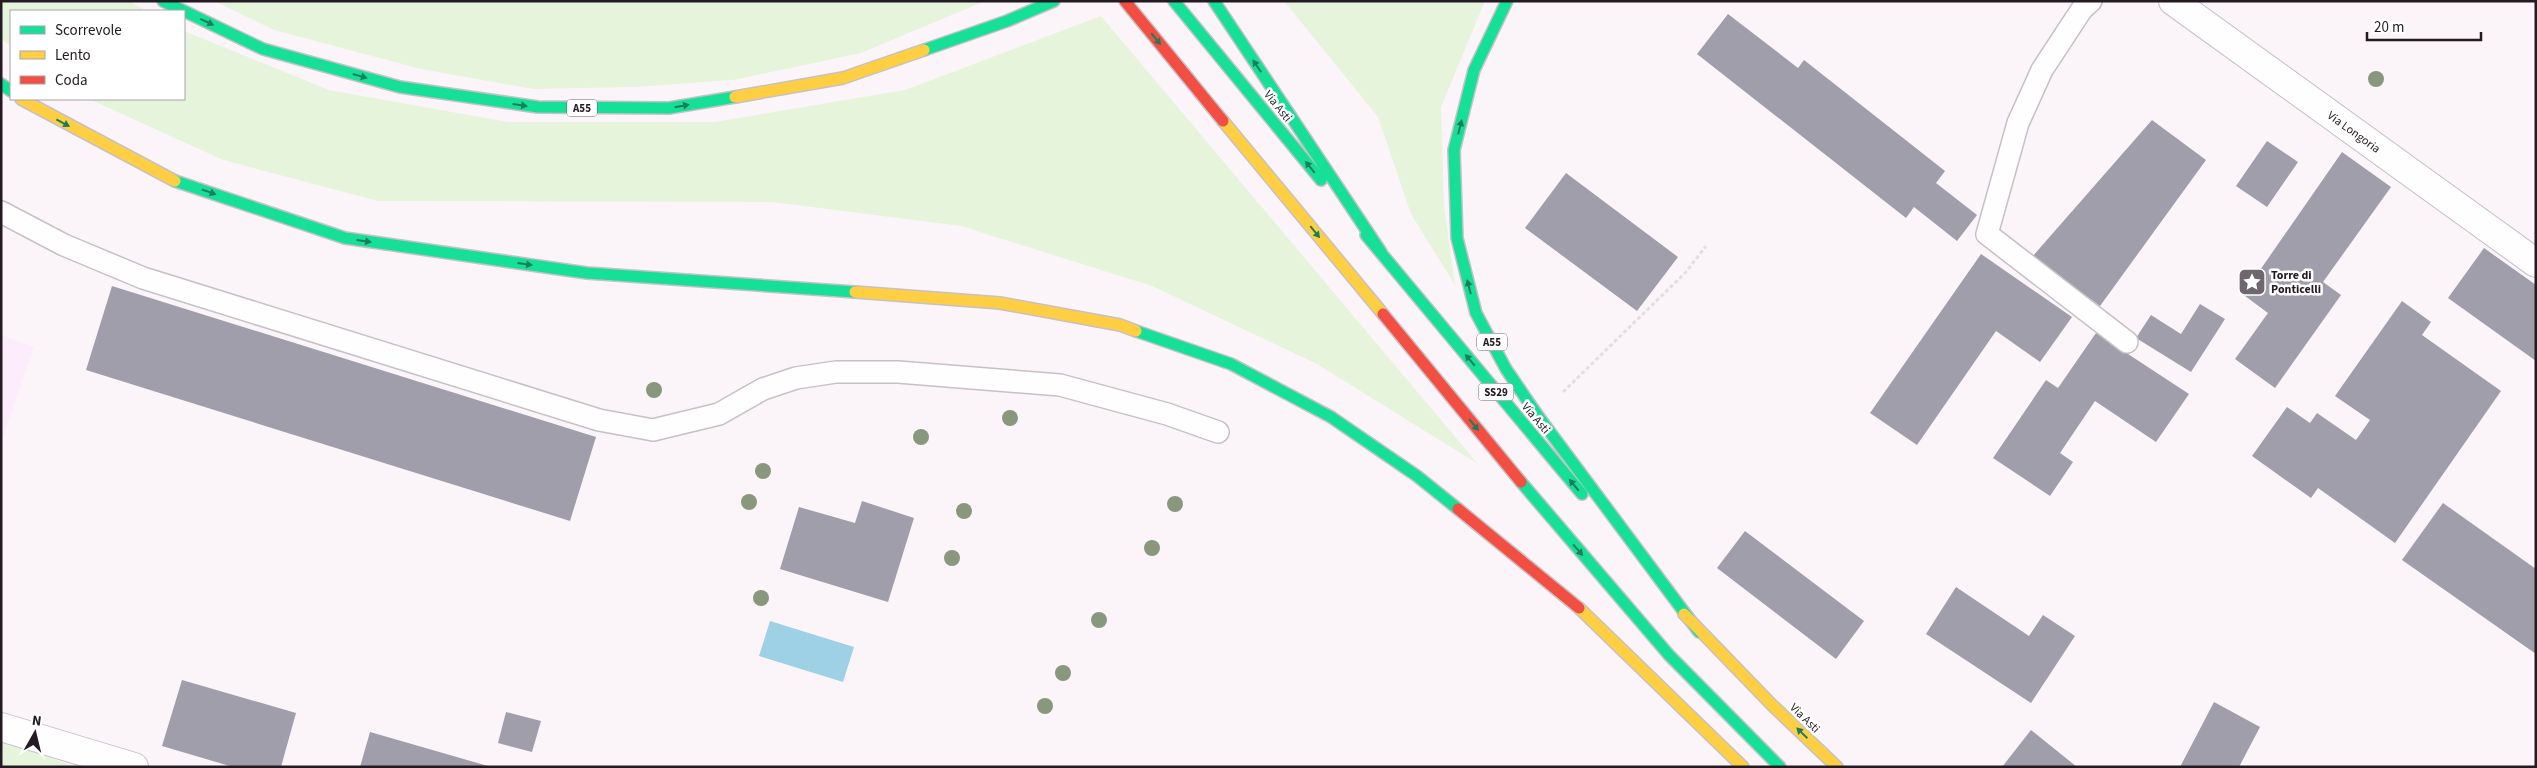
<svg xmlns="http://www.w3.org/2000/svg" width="2537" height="768" font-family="'Source Sans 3',sans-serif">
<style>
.built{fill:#fdedfc}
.green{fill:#e6f4dc}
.water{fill:#9fd1e6}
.building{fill:#a09eaa}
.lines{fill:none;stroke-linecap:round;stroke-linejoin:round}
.lane-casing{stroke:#c7c0c6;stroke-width:24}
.street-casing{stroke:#c7c0c6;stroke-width:30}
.fast-casing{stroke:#c7c0c6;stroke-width:14}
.slow-casing{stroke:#c7c0c6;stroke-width:14}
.jam-casing{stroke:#c7c0c6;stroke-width:14}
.path{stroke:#e2dfe1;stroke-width:3;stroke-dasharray:4 2.5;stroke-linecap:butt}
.lane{stroke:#fefefe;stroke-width:21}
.street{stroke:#fefefe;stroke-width:28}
.fast{stroke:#16e098;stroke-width:11}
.slow{stroke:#ffcf43;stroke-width:11}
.jam{stroke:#f24e42;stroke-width:11}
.tree{fill:#89987c}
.oneway{fill:#1c7d5d}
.labels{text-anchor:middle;stroke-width:5;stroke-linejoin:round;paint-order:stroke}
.shield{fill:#fff;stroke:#655f64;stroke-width:1}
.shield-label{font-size:11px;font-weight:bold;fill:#231a22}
.street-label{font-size:12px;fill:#231a22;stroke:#fff}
.poi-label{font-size:12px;font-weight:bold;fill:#231a22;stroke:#fff;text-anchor:start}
</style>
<rect width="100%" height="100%" fill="#fbf5fa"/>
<path class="built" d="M1,335L34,347L1,443Z"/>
<path class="green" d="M1,1H129L147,11H11V46L1,39Z
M214,1H985L861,53L733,80L634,87L533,89L421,69L274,30Z
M1284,1H1485L1441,107L1444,206L1455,285L1411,214L1378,117Z
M1101,16L1478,464L1317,364L1152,286L961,226L772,202L378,201L223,160L89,99H184V31L329,90L508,122H715L905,90Z
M1,739L75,767H1Z"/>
<path class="water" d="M770,621L854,647L843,682L759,656Z"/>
<path class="building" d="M1728,14L1798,68L1804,60L1945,171L1936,183L1977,215L1957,241L1914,207L1906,218L1697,54Z
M2152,120L2206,160L2100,306L2032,257Z
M2267,141L2298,162L2267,207L2236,186Z
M2342,152L2391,187L2323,282L2341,295L2275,388L2235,359L2268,313L2241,293L2245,288L2247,276L2258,273Z
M1566,173L1678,257L1637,311L1525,228Z
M2484,248L2536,285V361L2448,298Z
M1981,254L2072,317L2040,362L1996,331L1917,445L1870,413Z
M112,286L596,437L570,521L86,370Z
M2402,301L2431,322L2422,335L2501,391L2395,543L2318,488L2311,498L2252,456L2287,407L2310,423L2317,413L2356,440L2370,420L2335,396Z
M2200,304L2225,319L2191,372L2136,338L2151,315L2181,334Z
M2096,333L2189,394L2156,442L2095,401L2060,453L2073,462L2050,496L1993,458L2046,380L2058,388Z
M862,501L914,518L888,602L780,569L799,507L855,523Z
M2443,503L2536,569V654L2402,560Z
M1745,531L1864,621L1836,659L1717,568Z
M1956,587L2029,636L2043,615L2075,636L2031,703L1926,634Z
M182,680L296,713L281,767H233L162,746Z
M2214,702L2260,727L2239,767H2180Z
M506,712L541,721L532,752L498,743Z
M2031,730L2077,767H2002Z
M370,732L488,766V767H360Z"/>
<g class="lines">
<defs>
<path id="lane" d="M2091,1L2082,9L2042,70L2018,123L1987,234L2127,342
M1,212L64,245L143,278L599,420L653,430L719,414L763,389L796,378L836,372H898L1060,385L1167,414L1218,432"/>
<path id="street" d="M2173,1L2536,263
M1,727L134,767"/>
<path id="fast" d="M163,1L263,49L400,87L538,107L669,108L735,97
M1174,1L1321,180
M1214,1L1381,252
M1507,1L1474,70L1454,150L1457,238L1476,313L1506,369L1538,416L1699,632
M924,50L1007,21L1054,1
M1,84L11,91
M175,181L345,238L587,273L855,292
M1366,235L1582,494
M1136,331L1231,364L1331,417L1417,476L1458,509
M1521,482L1669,655L1780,767"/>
<path id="slow" d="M735,97L843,78L924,50
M21,99L175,181
M1223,121L1383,314
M855,292L1000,303L1120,325L1136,331
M1579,608L1743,767
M1684,614L1772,705L1837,767"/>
<path id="jam" d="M1125,1L1223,121
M1383,314L1521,482
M1458,509L1579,608"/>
</defs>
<use href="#lane" class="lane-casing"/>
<use href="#street" class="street-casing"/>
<use href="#fast" class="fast-casing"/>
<use href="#slow" class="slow-casing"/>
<use href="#jam" class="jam-casing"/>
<path class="path" d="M1563,392L1686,272L1706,246"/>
<use href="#lane" class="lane"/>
<use href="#street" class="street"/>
<use href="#fast" class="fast"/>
<use href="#slow" class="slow"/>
<use href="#jam" class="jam"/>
</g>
<g class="tree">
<circle cx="2376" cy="79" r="8"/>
<circle cx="654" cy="390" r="8"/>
<circle cx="1010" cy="418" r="8"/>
<circle cx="921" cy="437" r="8"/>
<circle cx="763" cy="471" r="8"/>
<circle cx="749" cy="502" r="8"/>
<circle cx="1175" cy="504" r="8"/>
<circle cx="964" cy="511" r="8"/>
<circle cx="1152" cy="548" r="8"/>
<circle cx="952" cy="558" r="8"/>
<circle cx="761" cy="598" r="8"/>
<circle cx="1099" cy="620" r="8"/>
<circle cx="1063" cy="673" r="8"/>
<circle cx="1045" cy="706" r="8"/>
</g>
<defs><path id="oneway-solid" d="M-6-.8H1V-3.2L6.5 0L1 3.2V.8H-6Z" transform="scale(1.25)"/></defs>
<g class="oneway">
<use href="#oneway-solid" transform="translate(207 22) rotate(25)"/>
<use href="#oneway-solid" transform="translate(1156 39) rotate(51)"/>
<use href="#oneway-solid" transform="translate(1257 66) rotate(-124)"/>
<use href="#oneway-solid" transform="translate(360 76) rotate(16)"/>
<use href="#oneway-solid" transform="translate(520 105) rotate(8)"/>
<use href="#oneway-solid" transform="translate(682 106) rotate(-10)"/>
<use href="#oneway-solid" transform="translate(63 123) rotate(28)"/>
<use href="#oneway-solid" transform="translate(1460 127) rotate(-76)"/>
<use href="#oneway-solid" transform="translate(1310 167) rotate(-129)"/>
<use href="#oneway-solid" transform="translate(209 192) rotate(19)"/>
<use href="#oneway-solid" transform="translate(1315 232) rotate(51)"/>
<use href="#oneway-solid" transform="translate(364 241) rotate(8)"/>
<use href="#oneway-solid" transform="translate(525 264) rotate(8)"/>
<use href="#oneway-solid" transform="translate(1469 287) rotate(-104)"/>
<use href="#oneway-solid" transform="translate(1470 360) rotate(-130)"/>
<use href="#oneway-solid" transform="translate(1474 425) rotate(51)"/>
<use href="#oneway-solid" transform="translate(1574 485) rotate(-130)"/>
<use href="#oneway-solid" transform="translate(1578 550) rotate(49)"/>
<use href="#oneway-solid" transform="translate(1802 733) rotate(-136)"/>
</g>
<defs>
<symbol id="sight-square" viewBox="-11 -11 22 22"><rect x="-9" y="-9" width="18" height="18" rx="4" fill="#6f676e" stroke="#fff"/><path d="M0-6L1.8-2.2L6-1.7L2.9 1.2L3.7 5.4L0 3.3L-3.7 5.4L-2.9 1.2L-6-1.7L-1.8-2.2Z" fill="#fff"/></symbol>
</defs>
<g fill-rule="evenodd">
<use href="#sight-square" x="2236" y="266" width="32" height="32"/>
</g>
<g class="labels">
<g class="shield">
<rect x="567" y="99.5" width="30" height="17" rx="4"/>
<rect x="1477" y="333.5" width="30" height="17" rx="4"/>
<rect x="1478.5" y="383.5" width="35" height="17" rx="4"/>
</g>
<g class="shield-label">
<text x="582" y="112">A55</text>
<text x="1492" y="346">A55</text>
<text x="1496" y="396">SS29</text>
</g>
<g class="street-label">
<text transform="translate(1278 106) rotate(51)" y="4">Via Asti</text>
<text transform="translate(2354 132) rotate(36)" y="4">Via Longoria</text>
<text transform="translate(1536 418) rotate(50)" y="4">Via Asti</text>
<text transform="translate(1805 718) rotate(44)" y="4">Via Asti</text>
</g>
<g class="poi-label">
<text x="2271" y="279">Torre di<tspan x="2271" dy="14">Ponticelli</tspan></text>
</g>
</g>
<rect width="2537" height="768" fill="none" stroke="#231a22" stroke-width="5"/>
<rect x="10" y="10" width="175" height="90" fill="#ffffff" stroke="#a7a3a7"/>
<rect x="20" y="26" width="25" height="8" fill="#16e098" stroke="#a7a3a7"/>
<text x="55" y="35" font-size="15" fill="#231a22">Scorrevole</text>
<rect x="20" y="51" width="25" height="8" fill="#ffcf43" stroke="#a7a3a7"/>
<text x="55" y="60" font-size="15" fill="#231a22">Lento</text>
<rect x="20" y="76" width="25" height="8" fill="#f24e42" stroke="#a7a3a7"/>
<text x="55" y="85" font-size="15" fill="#231a22">Coda</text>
<g transform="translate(35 733) rotate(8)" stroke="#ffffff" stroke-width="4" paint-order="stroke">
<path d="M0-4L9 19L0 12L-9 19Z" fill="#231a22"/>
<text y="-8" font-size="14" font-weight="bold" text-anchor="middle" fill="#231a22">N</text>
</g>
<path d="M2367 32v8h114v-8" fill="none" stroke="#231a22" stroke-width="2.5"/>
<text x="2374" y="32" font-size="15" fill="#231a22" stroke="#ffffff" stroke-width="4" paint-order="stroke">20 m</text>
</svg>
